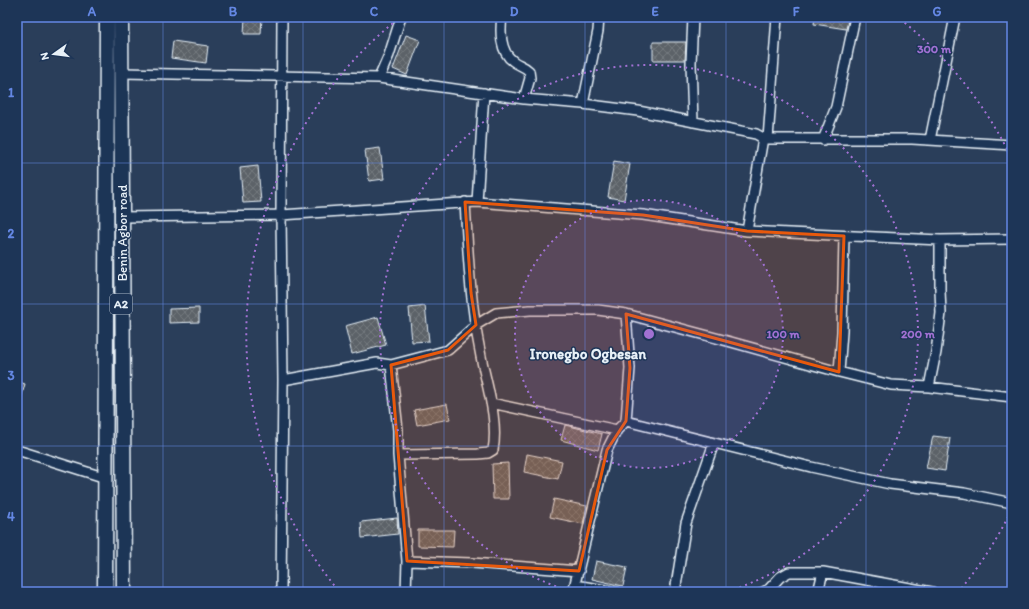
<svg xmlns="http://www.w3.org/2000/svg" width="1029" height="609" font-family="Itim,sans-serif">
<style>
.building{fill:url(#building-cross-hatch);stroke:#e8f1f8}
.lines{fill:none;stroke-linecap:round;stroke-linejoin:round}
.minor-casing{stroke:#e8f1f8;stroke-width:12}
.trunk-casing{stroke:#e8f1f8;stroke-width:17}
.minor{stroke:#1d3557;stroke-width:9}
.trunk{stroke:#1d3557;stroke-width:14}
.marked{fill:#e8590c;fill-opacity:0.2;stroke:#e8590c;stroke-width:3;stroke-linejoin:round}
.grid{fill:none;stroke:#6487e3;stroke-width:1;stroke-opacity:0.55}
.ring{fill:none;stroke:#a171d3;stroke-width:2;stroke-dasharray:2 4}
.labels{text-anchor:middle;stroke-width:3;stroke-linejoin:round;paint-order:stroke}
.shield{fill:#1d3557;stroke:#abb9c8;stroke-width:1}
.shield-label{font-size:12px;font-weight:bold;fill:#e8f1f8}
.street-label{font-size:13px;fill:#e8f1f8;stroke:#1d3557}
.quarter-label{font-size:15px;font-weight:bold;fill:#e8f1f8;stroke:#1d3557}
.centre{fill:#a171d3;stroke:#1d3557;stroke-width:2}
.ring-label{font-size:12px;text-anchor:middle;font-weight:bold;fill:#a171d3;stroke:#1d3557;stroke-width:3;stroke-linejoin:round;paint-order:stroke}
.neatline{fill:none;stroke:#6487e3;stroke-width:1.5}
.grid-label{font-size:13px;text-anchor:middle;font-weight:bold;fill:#6487e3}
</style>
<defs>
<pattern id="building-cross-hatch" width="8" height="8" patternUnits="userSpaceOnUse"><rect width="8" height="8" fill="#5c6268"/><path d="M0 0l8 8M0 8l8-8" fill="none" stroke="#73797e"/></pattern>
</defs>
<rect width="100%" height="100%" fill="#2a3e5a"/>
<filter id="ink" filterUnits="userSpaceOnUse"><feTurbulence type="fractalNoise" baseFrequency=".025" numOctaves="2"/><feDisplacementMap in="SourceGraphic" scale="8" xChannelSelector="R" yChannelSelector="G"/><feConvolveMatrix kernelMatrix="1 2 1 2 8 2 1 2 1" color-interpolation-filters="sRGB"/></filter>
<g filter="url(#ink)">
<path class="building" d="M245,17H262L261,34H244Z
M815,17H849L846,29L814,24Z
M406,35L420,40L407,75L393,69Z
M173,41L208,46L206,63L171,58Z
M653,42H686L685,60H653Z
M380,148L384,179L369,181L365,150Z
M614,161L630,164L624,200L608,197Z
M258,166L261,202L243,203L240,168Z
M425,306L429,341L412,342L409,308Z
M199,308V322L169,323V309Z
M378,317L386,345L352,354L345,326Z
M17,381L25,384L19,406L17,405Z
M447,404L450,419L417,425L414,410Z
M565,425L602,434L598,450L561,440Z
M933,436L950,438L945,471L926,468Z
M527,454L562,461L558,479L524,472Z
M508,463L509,499H493L492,464Z
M554,499L587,506L583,524L550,517Z
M397,518L398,534L362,538L361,522Z
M418,530H454L453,547L418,546Z
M596,561L627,567L623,586L592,579Z"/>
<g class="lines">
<defs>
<path id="minor" d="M502,17C500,31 500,52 513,61C519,66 523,65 529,71L530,78L524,99
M693,17L691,63L693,122
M122,73L379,78L524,99L583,104L638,111L756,134L763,138L768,139H912L1012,145
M379,78L389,55L401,17
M583,104L598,31L599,17
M768,139L777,17
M823,140L836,107L855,17
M930,140L955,17
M477,202L484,93
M122,217L281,215L477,202L643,215L747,231L940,240L1012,239
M747,231L763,138
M391,365L398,430V455L407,561L406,592
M839,372L842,332L844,236
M283,380L377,363L391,365L448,350L476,325L496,313L530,310H598L626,314L731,342L839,372L891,385L929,387L1012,397
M929,387L936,352L941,313L940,290V240
M491,403L617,430
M626,421L811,467L890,484L964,493L1012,503
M17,450L106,478
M398,455L478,454L488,453L493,450C499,419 485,381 480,351C470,302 468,252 465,202
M407,561L472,563L579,571
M575,585L617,592
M281,592L283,380L281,215L282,17
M573,592L607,450L617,430L626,421L630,368L626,314
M675,592L686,523L714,443
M763,592L769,589L780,577L789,572H823L932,592
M818,592L823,572"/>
<path id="trunk" d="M121,17L124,592
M105,592L107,17"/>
</defs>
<use href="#minor" class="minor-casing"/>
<use href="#trunk" class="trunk-casing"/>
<use href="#minor" class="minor"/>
<use href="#trunk" class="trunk"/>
</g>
</g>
<path class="marked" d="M465,202L643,215L747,231L844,236L839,372L626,314L630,368L626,421L607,450L579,571L407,561L391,365L448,350L476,325L471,293Z"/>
<path class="grid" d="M163,17V592M303,17V592M444,17V592M585,17V592M726,17V592M866,17V592M17,163H1012M17,304H1012M17,446H1012"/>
<circle cx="649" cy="334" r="134" fill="#a171d3" fill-opacity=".12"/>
<g class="ring">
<circle cx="649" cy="334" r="134"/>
<path d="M573 592A269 269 0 1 1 725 592"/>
<path d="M1011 511A403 403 0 0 1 960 590M338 590A403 403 0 0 1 398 19M900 19A403 403 0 0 1 1011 157"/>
</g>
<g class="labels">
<rect class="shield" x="110" y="294" width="22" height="20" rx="3"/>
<g class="shield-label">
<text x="121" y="308">A2</text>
</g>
<g class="street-label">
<text transform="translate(122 233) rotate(-90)" y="5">Benin Agbor road</text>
</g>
<g class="quarter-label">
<text x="588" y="359">Ironegbo Ogbesan</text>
</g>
</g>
<circle cx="649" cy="334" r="6" class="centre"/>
<g class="ring-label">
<text x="934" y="53">300 m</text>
<text x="783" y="338">100 m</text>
<text x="918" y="338">200 m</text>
</g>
<rect width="1029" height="609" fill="none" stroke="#1d3557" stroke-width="44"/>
<g transform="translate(54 54) rotate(256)" stroke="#1d3557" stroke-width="3" paint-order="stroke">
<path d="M0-3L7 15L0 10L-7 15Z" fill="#e8f1f8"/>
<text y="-6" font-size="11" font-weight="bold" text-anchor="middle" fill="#e8f1f8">N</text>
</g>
<rect x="22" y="22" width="985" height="565" class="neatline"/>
<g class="grid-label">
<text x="92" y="16">A</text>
<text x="233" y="16">B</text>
<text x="374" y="16">C</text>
<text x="514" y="16">D</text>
<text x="655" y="16">E</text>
<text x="796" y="16">F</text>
<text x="937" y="16">G</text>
<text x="11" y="97">1</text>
<text x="11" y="238">2</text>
<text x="11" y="380">3</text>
<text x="11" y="521">4</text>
</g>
</svg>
